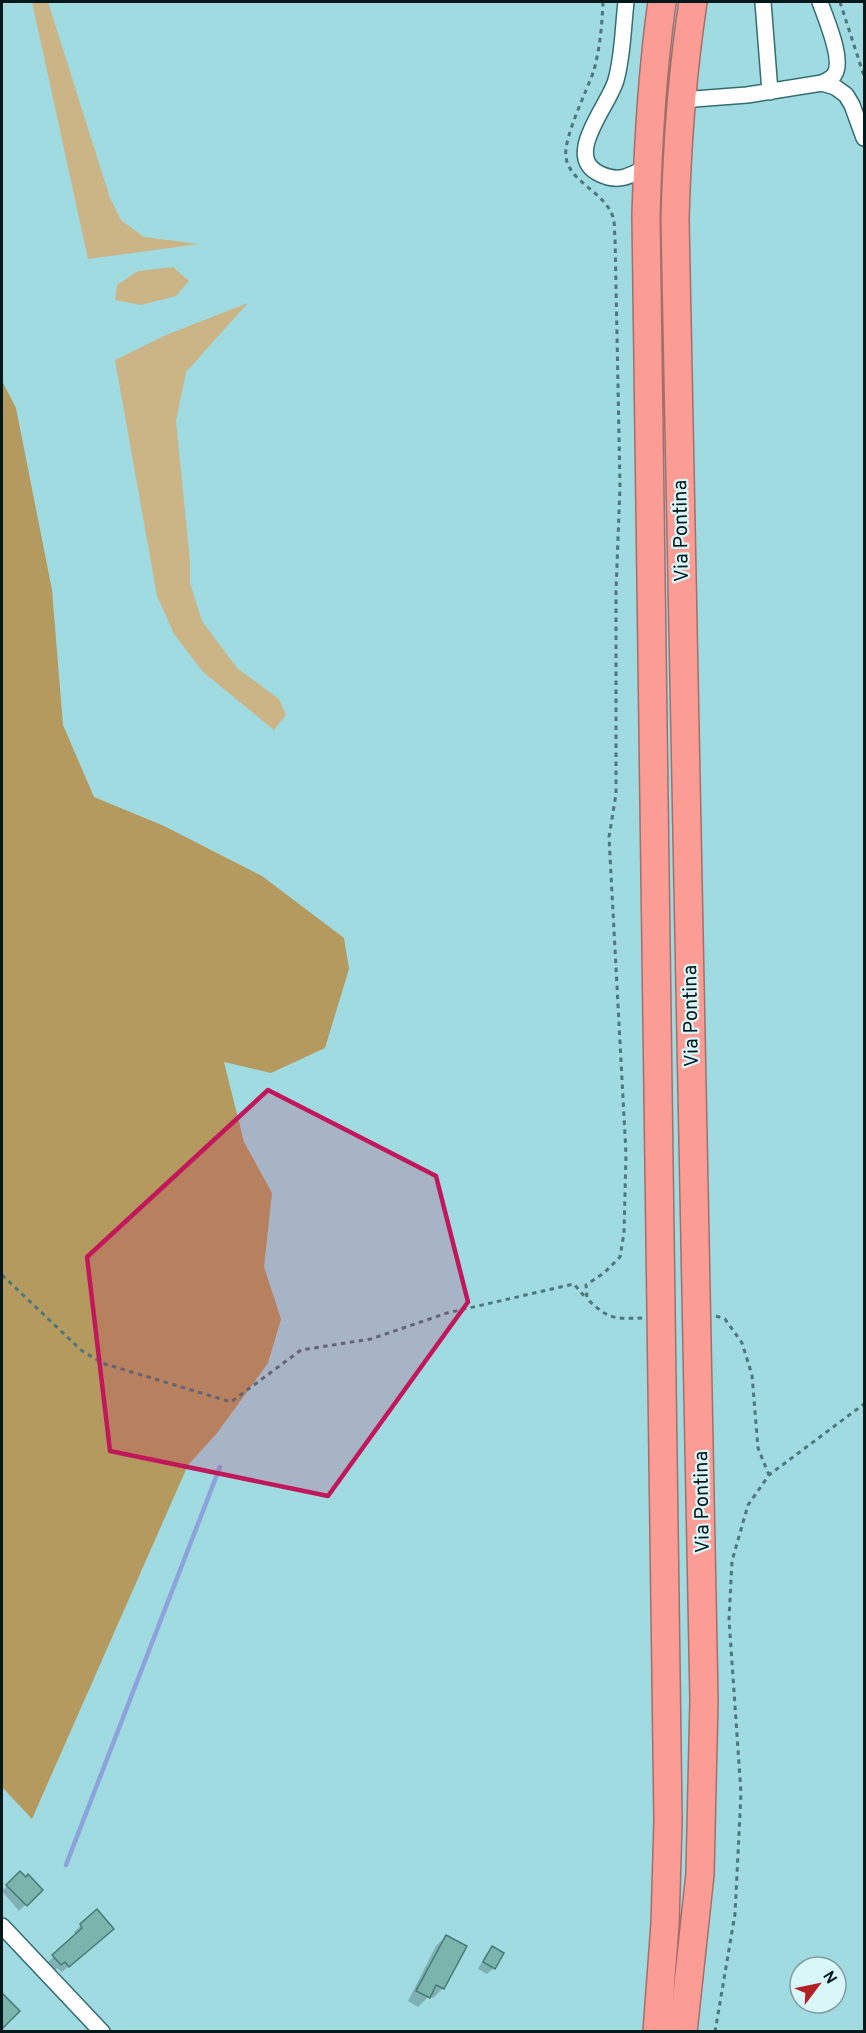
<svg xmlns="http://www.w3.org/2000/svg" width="866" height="2033" font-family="Overpass,sans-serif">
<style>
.green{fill:#cbb587}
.forest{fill:#b59a5f}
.shadow{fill:#0003}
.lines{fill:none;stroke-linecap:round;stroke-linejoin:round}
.stream{stroke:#8ca4db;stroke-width:4.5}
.building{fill:#7bb4ad;stroke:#447c75;stroke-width:1.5}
.street-casing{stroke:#346d74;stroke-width:18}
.highway-casing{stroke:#a46e6a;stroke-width:30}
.path{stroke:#4e767b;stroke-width:3;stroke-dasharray:4.5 4.5;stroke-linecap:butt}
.street{stroke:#fff;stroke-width:15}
.highway{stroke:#fb9d95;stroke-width:27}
.marked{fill:#c2185b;fill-opacity:0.2;stroke:#c2185b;stroke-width:4.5;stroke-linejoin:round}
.labels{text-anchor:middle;stroke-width:4.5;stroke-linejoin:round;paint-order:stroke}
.street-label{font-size:20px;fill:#02181b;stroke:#d9f6f9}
</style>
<rect width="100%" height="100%" fill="#a0dbe2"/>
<path class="green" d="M32,2H48L110,198L121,220L144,237L199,244L88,259Z
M173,267L189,281L176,296L141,305L115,300L117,285L138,271Z
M248,303L186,372L176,421L190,561V583L202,621L237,668L279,699L286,715L274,730L203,672L174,634L157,596L115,360L166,335Z"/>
<path class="forest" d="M2,381L16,408L52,590L63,725L94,797L164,826L262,876L344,938L349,969L325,1048L271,1073L224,1062L244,1142L272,1193L264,1267L281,1319L268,1363L217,1433L188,1465L32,1819L2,1787Z"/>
<path class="shadow" d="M20,1873L41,1890L19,1911L2,1891Z
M96,1911L106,1935L62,1972L57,1968L54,1971L47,1963L77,1935L74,1932Z
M446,1936L443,1988L433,1998L429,1996L418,2007L408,2001L436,1946Z
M492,1948L494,1968L487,1974L478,1969L486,1954Z"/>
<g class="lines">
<path class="stream" d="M66,1865L220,1467"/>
</g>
<path class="building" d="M20,1871L26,1877L28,1874L43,1890L27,1906L6,1885Z
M97,1909L114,1929L69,1967L65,1962L61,1965L52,1955L82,1928L80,1924Z
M446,1935L467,1946L444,1989L436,1985L430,1998L416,1991Z
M492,1946L504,1953L495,1969L483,1962Z
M2,1993L20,2011L2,2029Z"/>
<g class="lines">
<defs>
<path id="street" d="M626,2C623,27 623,55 616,80C609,106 562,156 600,174C619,183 630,176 647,167
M763,2L770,92
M820,2C825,17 845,61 834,75C831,79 826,81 822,83
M681,100L747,95L822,83L835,87L846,95L852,105L864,138
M2,1926L102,2032"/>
<path id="highway" d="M657,2032L665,1924L668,1821L646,215C648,143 652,73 662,2
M683,2032L700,1874L704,1700L675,219C677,146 682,74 693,2"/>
</defs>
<use href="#street" class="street-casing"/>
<use href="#highway" class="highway-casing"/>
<path class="path" d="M603,2C602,25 600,48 594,70C587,91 563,138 566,157C569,182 605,192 613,217C615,223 614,230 615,236L620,486L616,591V794L609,837L626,1154L624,1233L620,1257L604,1273L586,1285L587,1299C609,1319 613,1319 642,1318
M840,2L864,76
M2,1275L81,1350L102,1363L231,1402L301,1350L371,1339L447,1313L574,1284L585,1297
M716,1316L725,1319L742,1343L752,1375L758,1448L769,1475
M715,2032L735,1914L741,1793L729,1619L732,1561L748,1505L769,1475L864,1404"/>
<use href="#street" class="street"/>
<use href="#highway" class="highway"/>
</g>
<path class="marked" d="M268,1090L436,1176L468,1302L328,1496L110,1451L87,1257Z"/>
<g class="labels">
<g class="street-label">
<text transform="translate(680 531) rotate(-91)" y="7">Via Pontina</text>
<text transform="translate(690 1016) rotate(-91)" y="7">Via Pontina</text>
<text transform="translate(701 1502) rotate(-91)" y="7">Via Pontina</text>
</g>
</g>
<rect width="866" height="2033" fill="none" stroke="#02181b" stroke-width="6"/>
<g transform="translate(818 1985) rotate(58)"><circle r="28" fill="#d9f6f9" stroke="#839da0" stroke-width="1.5"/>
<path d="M0-4.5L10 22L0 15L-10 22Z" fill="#b22025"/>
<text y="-9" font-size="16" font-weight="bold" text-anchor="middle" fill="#02181b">N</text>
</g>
</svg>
